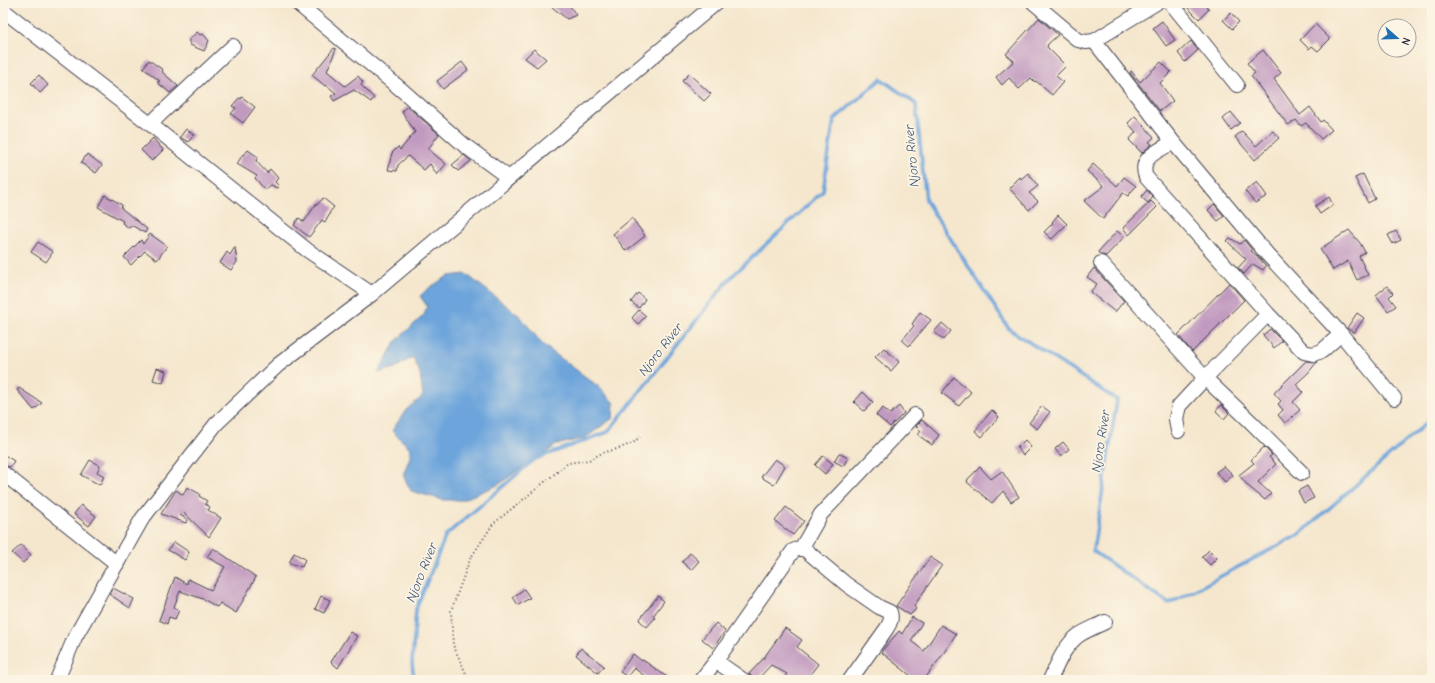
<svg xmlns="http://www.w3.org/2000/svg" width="1435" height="683" font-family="'Comic Neue',sans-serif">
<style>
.water{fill:#6ca4db;stroke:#47638b}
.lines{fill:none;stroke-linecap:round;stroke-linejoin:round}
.stream{stroke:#6ca4db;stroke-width:3.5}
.building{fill:#c19ac0}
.street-casing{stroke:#424051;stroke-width:16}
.path{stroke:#424051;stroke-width:2;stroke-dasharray:1 3;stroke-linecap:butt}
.street{stroke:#fff;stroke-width:14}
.labels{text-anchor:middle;stroke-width:3.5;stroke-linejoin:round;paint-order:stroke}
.water-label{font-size:13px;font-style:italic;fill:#40567b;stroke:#fcf5e5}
</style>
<rect width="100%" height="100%" fill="#fcf5e5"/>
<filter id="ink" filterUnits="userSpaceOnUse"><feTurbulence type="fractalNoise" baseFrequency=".025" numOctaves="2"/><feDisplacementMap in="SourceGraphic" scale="8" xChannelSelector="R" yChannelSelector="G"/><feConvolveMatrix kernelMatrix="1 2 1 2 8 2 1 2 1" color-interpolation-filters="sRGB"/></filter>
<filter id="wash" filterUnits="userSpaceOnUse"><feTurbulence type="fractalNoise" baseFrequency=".012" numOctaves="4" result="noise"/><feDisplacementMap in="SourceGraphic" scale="16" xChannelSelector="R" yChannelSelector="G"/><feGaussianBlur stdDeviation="0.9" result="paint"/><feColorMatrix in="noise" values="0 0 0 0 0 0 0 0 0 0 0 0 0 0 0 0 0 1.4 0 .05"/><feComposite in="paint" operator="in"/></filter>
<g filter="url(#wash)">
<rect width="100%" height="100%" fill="#f5e7ce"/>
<path class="water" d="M466,274L521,317L542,344L599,387L614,403L613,418L585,438L556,445L547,452L528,463L498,485L462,500H443L411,491L403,475L410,457V448L392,431L406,410L423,396L420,373L413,357L395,368L378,373L396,341L424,315L427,306L420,296L429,288L448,276Z"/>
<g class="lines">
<path class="stream" d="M414,680L412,663L416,609L446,535L535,459L608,432L730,278L823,191L834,120L881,79L916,104L926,201L1009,329L1117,400L1093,551L1169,604L1300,534L1432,418"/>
</g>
<g id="blocks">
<path class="building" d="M547,3H568L576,15L567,19Z
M1183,3H1204L1209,9L1199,19Z
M1231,13L1239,22L1232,29L1223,20Z
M1039,18L1058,35L1048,44L1047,47L1066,66L1056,76L1063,82L1052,95L1036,81L1035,82L1031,78L1019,89L1009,78L1002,85L996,77L1014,61L1006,54Z
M1162,21L1175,40L1166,46L1153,28Z
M1315,24L1330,39L1318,51L1312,46L1309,49L1300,40Z
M197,32L200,35L203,34L209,41L204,51L190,45V43L188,41Z
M1191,41L1198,50L1185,62L1178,53Z
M334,48L336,49L327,71L345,86L358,76L363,82L361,85L374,98L371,102L354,90L334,101L331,96L336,93L326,85L325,86L312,75Z
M534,49L546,59L537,67L525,58Z
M1263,50L1281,73L1274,79L1300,115L1310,107L1321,122L1323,120L1332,130L1321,139L1306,123L1301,126L1296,120L1288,125L1251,76L1255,73L1247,63Z
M149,60L163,70L162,72L178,86L172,91L170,93L157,82L160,81L143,68Z
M462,62L468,70L443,89L437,81Z
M1161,62L1171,72L1160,83L1173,101L1160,111L1130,73L1131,71L1140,82Z
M689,74L711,94L704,101L682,81Z
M39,75L48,85L40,93L31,83Z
M242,97L255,107L243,123L231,114L236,108L232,106L239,98L241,99Z
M407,106L439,134L428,149L446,164L437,175L430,164L424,170L408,156L398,165L397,171L388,170L392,153L398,147L400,150L415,132L402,112Z
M1231,112L1240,123L1231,130L1223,119Z
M1135,116L1154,137L1149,142L1152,144L1142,153L1129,140L1136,132L1128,123Z
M186,129L194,135L188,142L180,137Z
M1242,131L1256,146L1273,131L1279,138L1255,160L1235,137Z
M153,138L163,150L152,161L141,150Z
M248,150L258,157L256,161L267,173L270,169L278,178L275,182L279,186L277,188L271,185L265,190L255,178L257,176L237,164L243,154L244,155Z
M87,154L102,165L96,173L81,163Z
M464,155L471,161L458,171L452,165Z
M1093,164L1117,186L1124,177L1136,186L1128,196L1123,193L1103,219L1084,201L1104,186L1087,171Z
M1028,173L1038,186L1029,193L1038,201L1029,210L1009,188L1020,177L1021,179Z
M1363,174L1375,199L1368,203L1355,178Z
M1257,182L1267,196L1255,203L1245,191Z
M1147,190L1153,197L1148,203L1141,197Z
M105,195L122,205L121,208L147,229L145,233L131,225L129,228L122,223L123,221L98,207Z
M1329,197L1333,205L1320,214L1315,206Z
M323,198L334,207L329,213L330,214L325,222L322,220L309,237L294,225L299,218L304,222L316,204L317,205Z
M1151,201L1157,207L1129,235L1123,228Z
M1214,204L1224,216L1218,221L1208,210Z
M1058,215L1067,224L1052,239L1044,232L1053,223L1052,222Z
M632,218L645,236L626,251L613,234Z
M1349,230L1360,243L1365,252L1359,256L1368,275L1357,280L1348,261L1333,270L1320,249Z
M1117,231L1124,237L1106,256L1101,255L1098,252Z
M1396,231L1401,240L1393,244L1388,235Z
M150,234L167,246L157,260L145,251L131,265L124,257L141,240L143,244Z
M1230,238L1240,244L1244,240L1252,250L1251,251L1256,255L1266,266L1263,270L1253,264L1244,274L1238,268L1246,259L1227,241Z
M38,242L53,252L46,262L31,252Z
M235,247L237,262L231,270L220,263L227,252L230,255Z
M1094,268L1124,301L1115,312L1090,292L1097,284L1087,277Z
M1229,283L1244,300L1192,352L1178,335Z
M1387,286L1393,293L1389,297L1396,306L1388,311L1376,295Z
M638,293L645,299L639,308L631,302Z
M639,310L646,316L638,324L632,318Z
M920,312L931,320L909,346L902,340L914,326L912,324Z
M1357,313L1364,318L1354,333L1347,328Z
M942,323L951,331L944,340L934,332Z
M1270,329L1282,341L1274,348L1263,335Z
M884,348L899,362L891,371L875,357Z
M1306,361L1317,362L1308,373L1296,384L1303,392L1293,402L1300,410L1285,423L1278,415L1283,410L1278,404L1281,401L1274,393Z
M157,368L166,371L163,383L153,380Z
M954,377L971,392L959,406L942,393Z
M19,388L42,403L34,410L17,390Z
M863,392L873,402L864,411L854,402Z
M1221,405L1229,413L1224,419L1216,411Z
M899,406L904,413L890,427L876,415L883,408L890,414Z
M1042,406L1050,412L1037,429L1029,423Z
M992,410L999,417L982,437L975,431Z
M922,420L939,435L932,445L918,435L921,431L916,426Z
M1025,440L1031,447L1023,455L1017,448Z
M1063,442L1069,449L1061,456L1055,449Z
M1264,447L1272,455L1269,457L1276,464L1258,482L1271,494L1265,500L1248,486L1239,475L1254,463L1251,460Z
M839,453L848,458L843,466L834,461Z
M3,454L14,461L10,467L3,465Z
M823,456L833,464L825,474L815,465Z
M775,459L785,466L774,485L761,477Z
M90,460L100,466L97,472L104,476L100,485L81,475Z
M1224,466L1233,475L1225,482L1216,472Z
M980,467L991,479L1002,471L1019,497L1011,502L1003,491L992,503L967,482L968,479Z
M1307,486L1314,498L1304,503L1298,491Z
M187,487L200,494L199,496L207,501L205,504L210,507L208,510L221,518L209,537L182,511L180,515L188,520L186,523L161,514L176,490L183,495Z
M81,505L96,516L89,526L74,514Z
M786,507L804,521L793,535L775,521Z
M174,542L189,552L185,560L168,550Z
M21,545L31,555L23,563L12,553Z
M213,548L256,577L236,613L220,603L217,607L203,599L180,591L174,607L179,610L175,619L169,617L167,624L159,620L175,577L187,584L188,579L211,590L225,567L207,557Z
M1209,550L1217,558L1210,565L1202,557Z
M294,553L305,559L302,567L289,563Z
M690,553L699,561L691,570L682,562Z
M930,557L942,565L914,606L916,609L910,615L896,606Z
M113,588L134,599L130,608L109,594Z
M524,589L530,598L518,605L513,597Z
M321,596L330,600L324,613L315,609Z
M658,596L664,601L653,616L655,618L647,627L639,620Z
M912,617L922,623L911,641L924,651L941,625L956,634L943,654L924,680H916L881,652L899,631L902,634Z
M716,623L725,631L713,648L702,639Z
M785,628L802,640L797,647L818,664L806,680H782L787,674L771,665L757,680H755L749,674L763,659Z
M350,632L357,636L338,668L331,662Z
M581,648L604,666L598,673L576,655Z
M633,654L642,661L643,660L671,680H650L634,668L627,677L620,672Z"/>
</g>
</g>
<g filter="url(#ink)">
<use href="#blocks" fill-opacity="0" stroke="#424051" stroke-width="1"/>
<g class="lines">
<defs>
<path id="street" d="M297,3L403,91L464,145L509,178
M1034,3L1078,40L1086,42L1094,41L1156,3
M1171,3L1237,85
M3,10L150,124L307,250L372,294
M1094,41L1173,142L1267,254L1341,334L1394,398
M150,124L233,46
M1173,142C1159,151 1138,157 1146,177L1268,314L1304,352L1313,354L1322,351L1341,334
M1101,263L1205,378L1251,422L1302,473
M1178,431L1176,419L1179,406L1205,378L1268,314
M3,473L117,564
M802,547L821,514L915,415
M716,661L743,680
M57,680L75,637L142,519L216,424L278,365L372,294L716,3
M701,680L716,661L793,551L802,547L846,584L879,607L890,612C892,619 890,623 887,628L850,680
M1050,680C1058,663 1064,646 1079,635C1087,630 1097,626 1105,622"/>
</defs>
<use href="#street" class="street-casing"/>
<path class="path" d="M469,680L453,645L451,611L470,559L493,524L568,463L589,460L602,453L617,449L633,443L640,437"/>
<use href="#street" class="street"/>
</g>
</g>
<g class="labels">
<g class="water-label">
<text transform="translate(911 156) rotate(-95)" y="5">Njoro River</text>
<text transform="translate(660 349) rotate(-52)" y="5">Njoro River</text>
<text transform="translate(1100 441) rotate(-81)" y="5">Njoro River</text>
<text transform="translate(421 572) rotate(-68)" y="5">Njoro River</text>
</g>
</g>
<rect width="1435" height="683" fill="none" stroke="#fcf5e5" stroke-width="16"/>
<g transform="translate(1397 38) rotate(110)"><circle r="19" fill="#fcf5e5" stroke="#a5a1a1"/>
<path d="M0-3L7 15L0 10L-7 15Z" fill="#1f6fb2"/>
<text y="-6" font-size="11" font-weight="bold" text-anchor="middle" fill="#22223b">N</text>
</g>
</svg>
